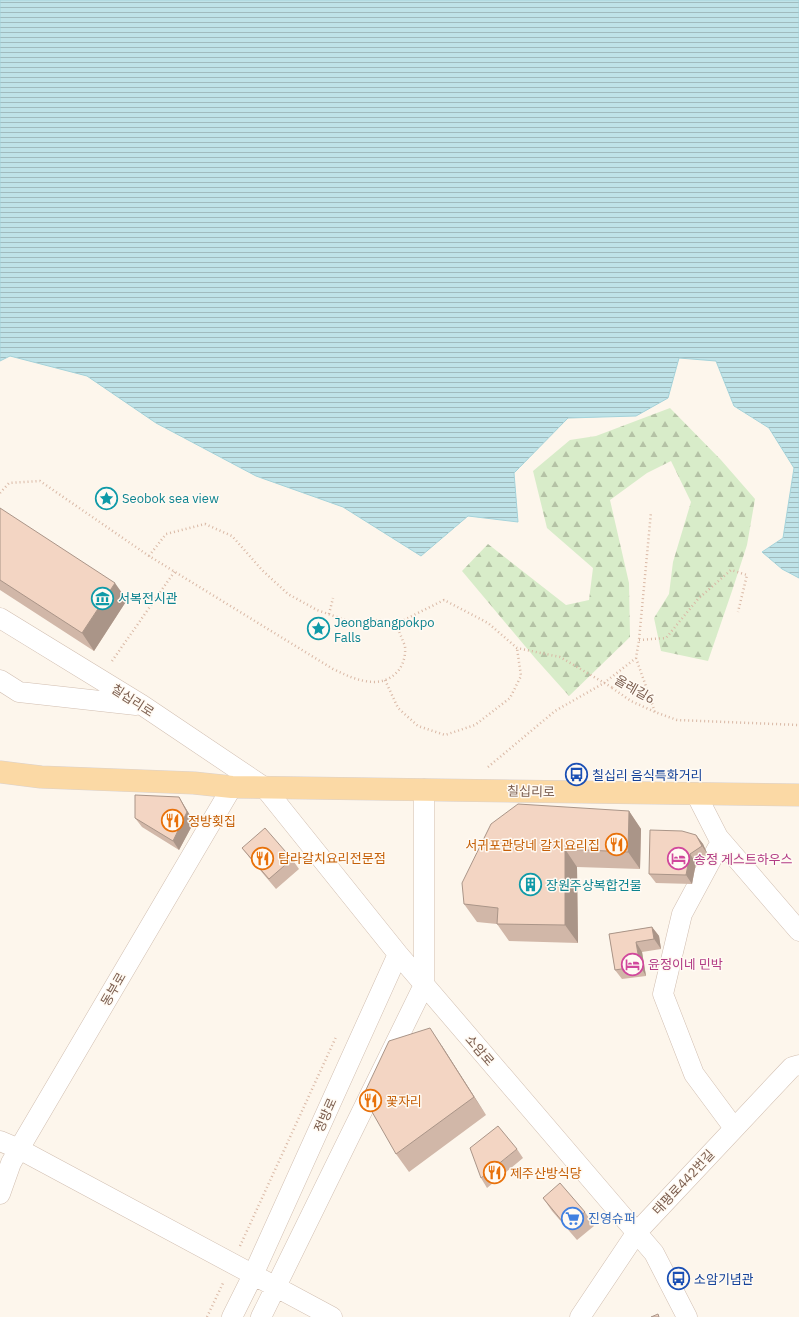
<svg xmlns="http://www.w3.org/2000/svg" width="799" height="1317" font-family="'IBM Plex Sans','Noto Sans KR',sans-serif">
<style>
.forest{fill:url(#forest-firs)}
.water{fill:url(#water-rules);stroke:#a5d3da}
.lines{fill:none;stroke-linecap:round;stroke-linejoin:round}
.minor-casing{stroke:#d1beb0;stroke-width:21}
.major-casing{stroke:#dad1cd;stroke-width:23}
.path{stroke:#d9b8a5;stroke-width:2.5;stroke-dasharray:1 3;stroke-linecap:butt}
.minor{stroke:#fff;stroke-width:20}
.major{stroke:#fbd9a5;stroke-width:22}
.wall{fill:#d1b7a8}
.shaded-wall{fill:#aa9588}
.building{fill:#f3d5c3;stroke:#aa9588}
.labels{text-anchor:middle;stroke-width:3;stroke-linejoin:round;paint-order:stroke}
.culture-label{font-size:13px;fill:#0d838f;stroke:#fffaf3;text-anchor:start}
.street-label{font-size:13px;fill:#7a5c4d;stroke:#fffaf3}
.transit-label{font-size:13px;fill:#164399;stroke:#fffaf3;text-anchor:start}
.food-label{font-size:13px;fill:#c56008;stroke:#fffaf3;text-anchor:start}
.hotel-label{font-size:13px;fill:#b23c85;stroke:#fffaf3;text-anchor:start}
.shop-label{font-size:13px;fill:#366cbe;stroke:#fffaf3;text-anchor:start}
</style>
<defs>
<pattern id="forest-firs" width="22" height="20" patternUnits="userSpaceOnUse"><rect width="22" height="20" fill="#d8ecc9"/><path d="M5 1l3.5 6h-7zM16 11l3.5 6h-7z" fill="#b4c2a5"/></pattern>
<pattern id="water-rules" width="6" height="5" patternUnits="userSpaceOnUse"><rect width="6" height="5" fill="#bfe3e8"/><path d="M0 2.5h6" fill="none" stroke="#a0bbbe"/></pattern>
</defs>
<rect width="100%" height="100%" fill="#fdf6ec"/>
<path class="forest" d="M670,408L721,460L755,499L747,545L732,591L708,661L661,651L654,618L669,594L673,562L691,502L671,461L647,473L610,500L629,583L630,637L569,696L535,658L462,571L488,544L566,605L589,600L593,568L547,528L533,471L570,440L596,436Z"/>
<path class="water" d="M0,0H799V578L782,569L762,552L783,538L794,468L769,428L734,406L716,361L679,358L668,398L636,416L568,418L514,473L518,522L468,516L421,556L343,507L256,476L156,423L87,376L10,356L0,361Z"/>
<g class="lines">
<defs>
<path id="minor" d="M0,618L142,705L264,787L398,954L654,1253L687,1317
M0,680L19,692L136,705
M696,794L718,837L799,931
M724,844L717,849L682,914L663,994L694,1074L734,1128
M0,1141L19,1149L332,1317
M0,1194L11,1163L19,1149L232,787
M232,1317L253,1275L398,954
M261,1317L424,985V789
M580,1317L637,1232L792,1067L799,1065"/>
<path id="major" d="M0,772L41,777L194,783L232,787L799,795"/>
</defs>
<use href="#minor" class="minor-casing"/>
<use href="#major" class="major-casing"/>
<path class="path" d="M0,493L9,483L40,481L149,556L333,669C344,674 353,679 365,681C389,686 407,670 405,646L396,624
M149,556L166,534L205,524L232,536L262,570L288,594L317,610L348,621L382,620L385,625L396,624L444,600L488,623L517,648L560,657L613,688
M329,614L333,598
M639,640L666,638L698,599L731,570L747,575L738,612
M636,658L655,712
M112,661L175,571
M385,680L398,708L418,726L445,735L475,725L510,698L521,676L517,648
M604,683L636,658L639,640L651,512
M612,688L631,701L655,712L677,720L799,725
M488,767L555,711L604,683
M240,1246L336,1037
M207,1317L224,1281"/>
<use href="#minor" class="minor"/>
<use href="#major" class="major"/>
</g>
<path class="wall" d="M0,508L127,600L94,651L0,590Z
M179,797L194,822L179,850L142,827L135,818Z
M629,811L641,829L640,869L577,867L578,943L509,941L497,924L477,922L464,904Z
M696,835L703,844L708,855L696,863L692,884L656,883L649,874Z
M242,848L292,859L299,869L276,889L249,857Z
M652,927L659,936L661,949L642,952L646,976L622,979L615,970L609,934Z
M442,1046L486,1115L409,1172L396,1154Z
M517,1149L523,1158L487,1188L481,1178Z
M543,1198L585,1212L594,1226L577,1240L552,1211Z"/>
<path class="shaded-wall" d="M115,583L127,600L94,651L82,633Z
M179,797L194,822L179,850L173,841Z
M629,811L641,829L640,869L628,852Z
M696,835L703,844L708,855L702,846Z
M565,849L577,867L578,943L565,925Z
M690,854L696,863L692,884L686,875Z
M652,927L659,936L661,949L654,939Z
M636,942L642,952L646,976L640,966Z
M430,1028L442,1046L486,1115L474,1097Z"/>
<path class="building" d="M0,508L115,583L82,633L0,580Z
M135,795L179,797L187,812L173,841L135,818Z
M518,804L629,811L628,852L565,849V925L497,924L498,908L464,904L462,883L491,824Z
M265,828L292,859L269,879L242,848Z
M650,830L682,831L696,835L702,846L690,854L686,875L649,874Z
M652,927L654,939L636,942L640,966L615,970L609,934Z
M430,1028L474,1097L396,1154L363,1096L389,1041Z
M498,1126L517,1149L481,1178L470,1148Z
M560,1183L585,1212L567,1227L543,1198Z
M658,1314L659,1317H651Z"/>
<defs>
<symbol id="sight-ring" viewBox="-11 -11 22 22"><circle r="9.5" fill="#fffaf3" stroke="#0f9aa8" stroke-width="1.5"/><path d="M0-6L1.8-2.2L6-1.7L2.9 1.2L3.7 5.4L0 3.3L-3.7 5.4L-2.9 1.2L-6-1.7L-1.8-2.2Z" fill="#0f9aa8"/></symbol>
<symbol id="museum-ring" viewBox="-11 -11 22 22"><circle r="9.5" fill="#fffaf3" stroke="#0f9aa8" stroke-width="1.5"/><path d="M0-6L6-3V-2H-6V-3ZM-5-1h2V3h-2ZM-1-1h2V3h-2ZM3-1h2V3H3ZM-6 4H6V6H-6Z" fill="#0f9aa8"/></symbol>
<symbol id="bus-ring" viewBox="-11 -11 22 22"><circle r="9.5" fill="#fffaf3" stroke="#1a4fb4" stroke-width="1.5"/><path d="M-5-6H5V4H4V6H2V4H-2V6H-4V4H-5ZM-3.5-4V0h7V-4ZM-3.5 1.2v1.5H-2V1.2ZM2 1.2v1.5H3.5V1.2Z" fill="#1a4fb4"/></symbol>
<symbol id="restaurant-ring" viewBox="-11 -11 22 22"><circle r="9.5" fill="#fffaf3" stroke="#e8710a" stroke-width="1.5"/><path d="M-5-6h1v4h1v-4h1v4h1v-4h1v5L-1.5 .5V6h-2V.5L-5-1ZM5-6V6H3V1.5H1.5Q1.5-4 5-6Z" fill="#e8710a"/></symbol>
<symbol id="hotel-ring" viewBox="-11 -11 22 22"><circle r="9.5" fill="#fffaf3" stroke="#d1479c" stroke-width="1.5"/><path d="M-6-4.5h1.5V1H6V5H4.5V3h-9V5H-6ZM-4 0a1.8 1.8 0 1 1 3.6 0ZM.5 0V-2.5h3Q6-2.5 6 0Z" fill="#d1479c"/></symbol>
<symbol id="building-ring" viewBox="-11 -11 22 22"><circle r="9.5" fill="#fffaf3" stroke="#0f9aa8" stroke-width="1.5"/><path d="M-4-6H4V6H1V3H-1V6H-4ZM-2.5-4.3h1.7v1.8h-1.7ZM.8-4.3h1.7v1.8H.8ZM-2.5-1h1.7V.8h-1.7ZM.8-1h1.7V.8H.8Z" fill="#0f9aa8"/></symbol>
<symbol id="supermarket-ring" viewBox="-11 -11 22 22"><circle r="9.5" fill="#fffaf3" stroke="#3f7fe0" stroke-width="1.5"/><path d="M-6-5.5h2.5l.6 2H6L4.5 2H-2.5L-4.4-4H-6ZM-1.5 3.2a1.3 1.3 0 1 0 .1 0ZM3 3.2a1.3 1.3 0 1 0 .1 0Z" fill="#3f7fe0"/></symbol>
</defs>
<g fill-rule="evenodd">
<use href="#sight-ring" x="94" y="486" width="25" height="25"/>
<use href="#museum-ring" x="90" y="586" width="25" height="25"/>
<use href="#sight-ring" x="306" y="616" width="25" height="25"/>
<use href="#bus-ring" x="564" y="762" width="25" height="25"/>
<use href="#restaurant-ring" x="160" y="808" width="25" height="25"/>
<use href="#restaurant-ring" x="604" y="832" width="25" height="25"/>
<use href="#restaurant-ring" x="250" y="846" width="25" height="25"/>
<use href="#hotel-ring" x="666" y="846" width="25" height="25"/>
<use href="#building-ring" x="518" y="872" width="25" height="25"/>
<use href="#hotel-ring" x="620" y="952" width="25" height="25"/>
<use href="#restaurant-ring" x="358" y="1088" width="25" height="25"/>
<use href="#restaurant-ring" x="482" y="1160" width="25" height="25"/>
<use href="#supermarket-ring" x="560" y="1206" width="25" height="25"/>
<use href="#bus-ring" x="666" y="1266" width="25" height="25"/>
</g>
<g class="labels">
<g class="culture-label">
<text x="122" y="503">Seobok sea view</text>
<text x="118" y="603">서복전시관</text>
<text x="334" y="627">Jeongbangpokpo<tspan x="334" dy="15">Falls</tspan></text>
<text x="546" y="890">장원주상복합건물</text>
</g>
<g class="street-label">
<text transform="translate(635 689) rotate(30)" y="5">올레길6</text>
<text transform="translate(133 700) rotate(33)" y="5">칠십리로</text>
<text transform="translate(531 791) rotate(1)" y="5">칠십리로</text>
<text transform="translate(113 989) rotate(-60)" y="5">동부로</text>
<text transform="translate(480 1050) rotate(49)" y="5">소암로</text>
<text transform="translate(325 1115) rotate(-66)" y="5">정방로</text>
<text transform="translate(683 1182) rotate(-47)" y="5">태평로442번길</text>
</g>
<g class="transit-label">
<text x="592" y="780">칠십리 음식특화거리</text>
<text x="694" y="1284">소암기념관</text>
</g>
<g class="food-label">
<text x="188" y="826">정방횟집</text>
<text x="600" y="850" text-anchor="end">서귀포관당네 갈치요리집</text>
<text x="278" y="863">탐라갈치요리전문점</text>
<text x="386" y="1106">꽃자리</text>
<text x="510" y="1178">제주산방식당</text>
</g>
<g class="hotel-label">
<text x="694" y="864">송정 게스트하우스</text>
<text x="648" y="969">윤정이네 민박</text>
</g>
<g class="shop-label">
<text x="588" y="1223">진영슈퍼</text>
</g>
</g>
</svg>
